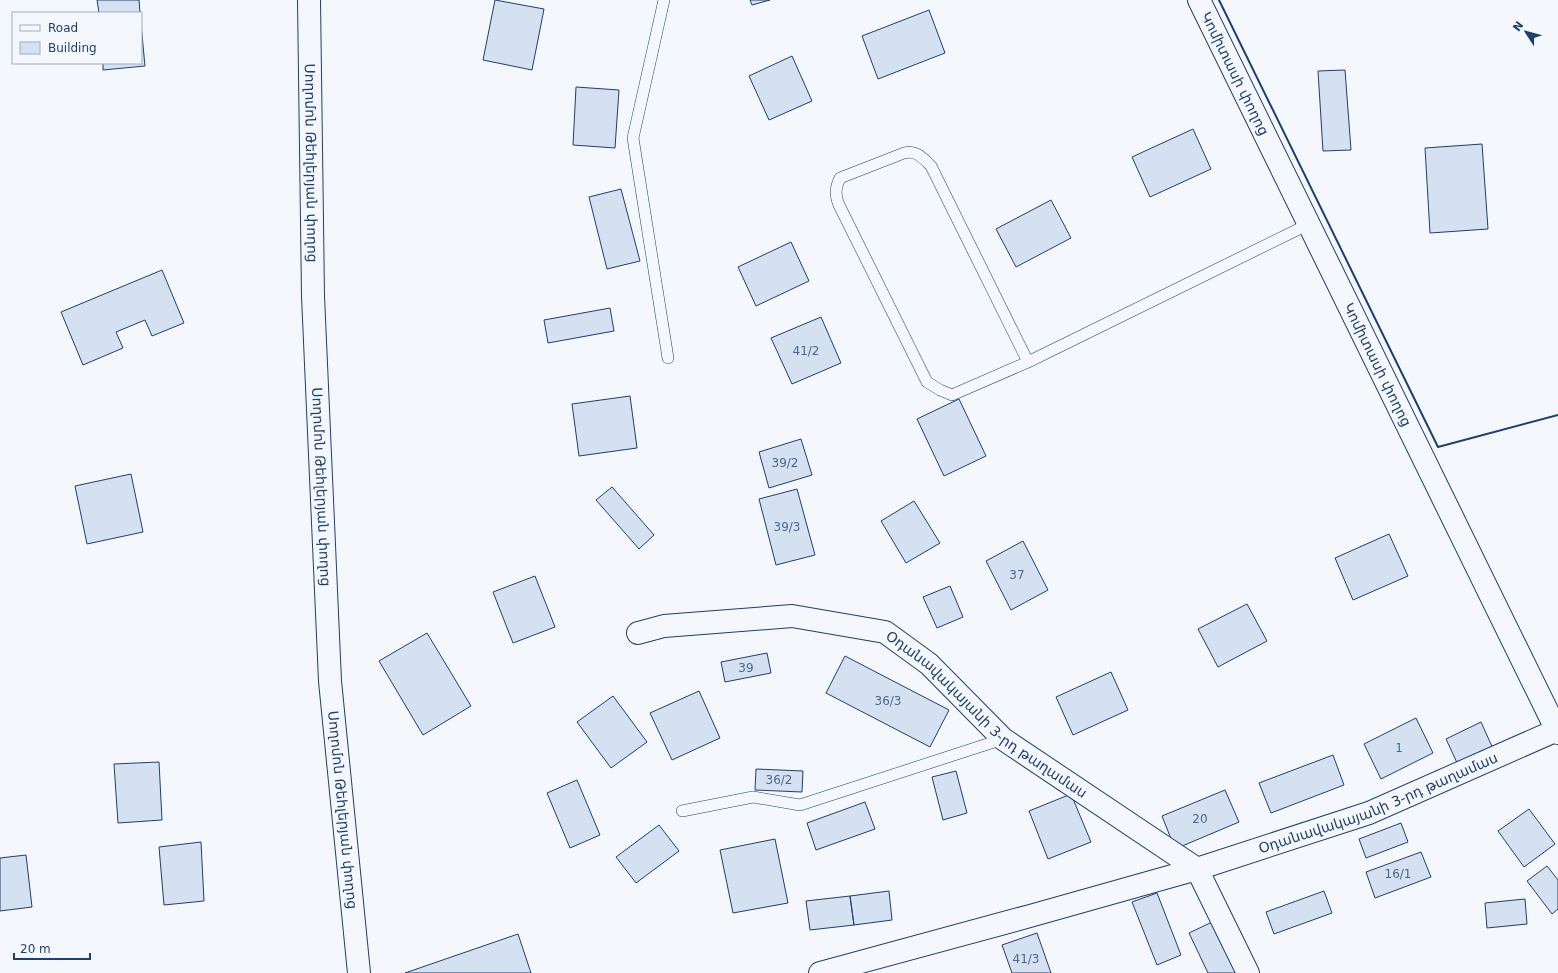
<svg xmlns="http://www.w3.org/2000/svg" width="1558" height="973" font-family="'DejaVu Sans','Noto Sans Armenian',sans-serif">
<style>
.building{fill:#d5e0f0;stroke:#1d3f73}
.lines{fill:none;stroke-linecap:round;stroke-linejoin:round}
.lane-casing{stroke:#1d3f73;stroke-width:12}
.street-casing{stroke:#1d3f73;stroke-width:24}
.secondary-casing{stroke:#1d3f73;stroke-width:24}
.lane{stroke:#f4f7fb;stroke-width:11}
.street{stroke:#f4f7fb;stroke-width:22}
.secondary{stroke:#f4f7fb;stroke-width:22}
.wall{stroke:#1d3f73;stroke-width:2}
.labels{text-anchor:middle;stroke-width:3;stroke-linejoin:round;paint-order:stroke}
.number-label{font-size:12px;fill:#4b6792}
.street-label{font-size:14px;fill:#1d3f73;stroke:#f4f7fb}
</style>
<rect width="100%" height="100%" fill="#f4f7fb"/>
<path class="building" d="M97,0H139L140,13H99Z
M495,0L544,9L532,70L483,60Z
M750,0H770L752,5Z
M929,10L945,53L878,79L862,36Z
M141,24L145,66L103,70V63H141Z
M792,56L812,101L769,120L749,76Z
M1345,70L1351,150L1323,151L1318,71Z
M576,87L619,90L615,148L573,145Z
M1193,129L1211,169L1150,197L1132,157Z
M1482,144L1488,229L1430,233L1425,148Z
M621,189L640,261L607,269L589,197Z
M1051,200L1071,238L1016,267L996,229Z
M791,242L809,281L756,306L738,267Z
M162,270L184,323L152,336L145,320L116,332L123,348L83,365L61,312Z
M610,308L614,331L548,343L544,320Z
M821,317L841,363L792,384L771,338Z
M630,396L637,448L579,456L572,404Z
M959,399L986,456L944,476L917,419Z
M801,439L812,475L769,488L759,452Z
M131,474L143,532L87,544L75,486Z
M612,487L654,535L639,549L596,500Z
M797,489L815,555L776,565L759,499Z
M914,501L940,543L906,563L881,521Z
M1389,534L1408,576L1353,600L1335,558Z
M1023,541L1048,590L1011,610L986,561Z
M535,576L555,627L513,643L493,592Z
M950,586L963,617L937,628L923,597Z
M1247,604L1267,641L1218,667L1198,629Z
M427,633L471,706L423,735L379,661Z
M767,653L771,673L725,682L721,662Z
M845,656L949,710L930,747L826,693Z
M1111,672L1128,710L1073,735L1056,697Z
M699,691L720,738L672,760L650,713Z
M613,696L647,742L611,768L577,722Z
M1416,718L1433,753L1381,779L1364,744Z
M1481,722L1494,751L1459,767L1446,739Z
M1333,755L1344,785L1271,813L1259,783Z
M159,762L162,820L118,823L114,764Z
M756,769L803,771L802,792L755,790Z
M956,771L967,813L943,820L932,777Z
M577,780L600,835L570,848L547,793Z
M1225,790L1239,822L1175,849L1162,816Z
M1071,794L1091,842L1048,859L1029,811Z
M865,802L875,829L816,850L807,823Z
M1529,809L1555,844L1524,867L1498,831Z
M1401,823L1408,842L1366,858L1359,839Z
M659,825L679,851L636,883L616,857Z
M775,839L788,903L733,913L720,850Z
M201,842L204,901L164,905L159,847Z
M1421,852L1431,877L1375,898L1366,872Z
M26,855L32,907L0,911V858Z
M1547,866L1558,880V909L1552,914L1527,881Z
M889,891L892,920L854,925L850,896Z
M1324,891L1332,913L1274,934L1266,912Z
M1157,893L1181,955L1157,965L1132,902Z
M850,896L854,925L810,930L806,901Z
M1525,899L1527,924L1487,928L1485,903Z
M1212,922L1236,973H1208L1189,933Z
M1037,933L1051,973H1012L1002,945Z
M518,934L531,973H405Z"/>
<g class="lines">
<defs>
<path id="lane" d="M664,0L633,138L668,358
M1028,362L931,166C922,157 916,150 904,153L840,178C835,188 835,195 839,205L927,382L940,390L952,395L1028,362L1309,224
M682,811L753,797L800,805L1003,739"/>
<g id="street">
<path id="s1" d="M638,633L664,626L792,616L885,632L929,664L1003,739L1197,869L1248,973"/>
<path id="s2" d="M820,973L1030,916L1197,869L1369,813L1557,730"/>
</g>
<g id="secondary">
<path id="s3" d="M309,0L313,296L330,681L359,973"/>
<path id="s4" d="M1199,0L1558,733"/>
</g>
</defs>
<use href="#lane" class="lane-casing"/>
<use href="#street" class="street-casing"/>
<use href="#secondary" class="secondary-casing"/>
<use href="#lane" class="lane"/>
<use href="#street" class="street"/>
<use href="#secondary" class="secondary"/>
<path class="wall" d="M1219,0L1438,447L1558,415"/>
</g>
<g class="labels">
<g class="number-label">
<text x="806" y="355">41/2</text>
<text x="785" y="467">39/2</text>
<text x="787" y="531">39/3</text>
<text x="1017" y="579">37</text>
<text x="746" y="672">39</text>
<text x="888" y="705">36/3</text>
<text x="1399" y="752">1</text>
<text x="779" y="784">36/2</text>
<text x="1200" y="823">20</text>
<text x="1398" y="878">16/1</text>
<text x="1026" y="963">41/3</text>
</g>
<g class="street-label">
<text dy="5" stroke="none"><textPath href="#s4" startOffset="82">Կոմիտասի փողոց</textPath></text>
<text dy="5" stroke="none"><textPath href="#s3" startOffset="163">Սողոմոն Թեհլերյան փողոց</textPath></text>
<text dy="5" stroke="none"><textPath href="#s4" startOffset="406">Կոմիտասի փողոց</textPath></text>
<text dy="5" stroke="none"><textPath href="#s3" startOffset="487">Սողոմոն Թեհլերյան փողոց</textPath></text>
<text dy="5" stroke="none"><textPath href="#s1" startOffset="381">Օդանավակայանի 3-րդ թաղամաս</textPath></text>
<text dy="5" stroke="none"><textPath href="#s2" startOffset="584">Օդանավակայանի 3-րդ թաղամաս</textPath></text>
<text dy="5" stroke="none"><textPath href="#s3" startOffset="811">Սողոմոն Թեհլերյան փողոց</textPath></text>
</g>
</g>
<rect x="12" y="12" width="130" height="52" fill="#f4f7fb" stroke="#9eadc5"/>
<rect x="20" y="25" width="20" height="6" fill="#f4f7fb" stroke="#9eadc5"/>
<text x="48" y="32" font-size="12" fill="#1d3f73">Road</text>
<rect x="20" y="42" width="20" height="12" fill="#d5e0f0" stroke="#9eadc5"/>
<text x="48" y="52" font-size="12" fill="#1d3f73">Building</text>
<g transform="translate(1526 32) rotate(306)" stroke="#f4f7fb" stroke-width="3" paint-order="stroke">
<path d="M0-3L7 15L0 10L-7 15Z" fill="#1d3f73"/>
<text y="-6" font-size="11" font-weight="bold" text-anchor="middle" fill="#1d3f73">N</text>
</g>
<path d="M14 953v6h76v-6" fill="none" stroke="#1d3f73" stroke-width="2"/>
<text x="20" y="953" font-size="12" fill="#1d3f73" stroke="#f4f7fb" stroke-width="3" paint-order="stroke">20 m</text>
</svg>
